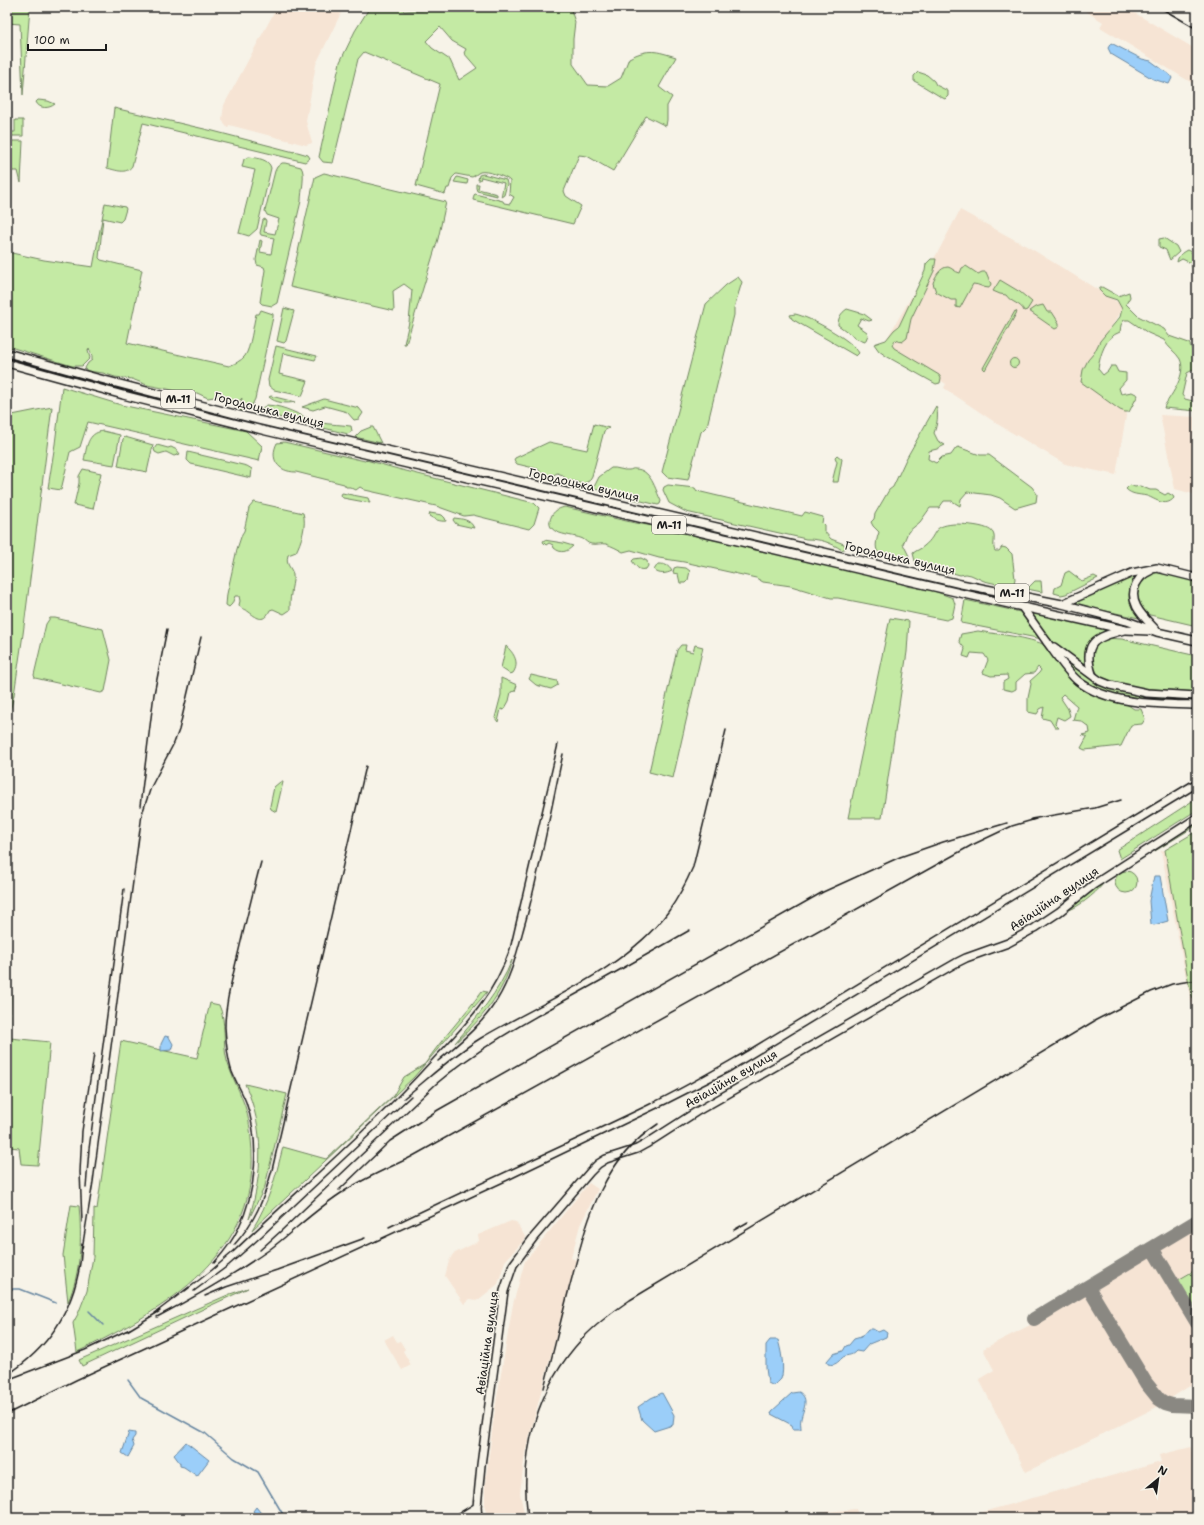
<svg xmlns="http://www.w3.org/2000/svg" width="1204" height="1525" font-family="'Shantell Sans',sans-serif">
<style>
.built{fill:#f6e4d4}
.green{fill:#c4eaa4;stroke:#708360;fill-rule:evenodd}
.water{fill:#9bcef9;stroke:#6887a1}
.lines{fill:none;stroke-linecap:round;stroke-linejoin:round}
.stream{stroke:#6887a1;stroke-width:1.5}
.taxiway{stroke:#8a8882;stroke-width:14}
.secondary-casing{stroke:#1c1c1c;stroke-width:10}
.primary-casing{stroke:#1c1c1c;stroke-width:10}
.secondary{stroke:#f7f3e8;stroke-width:7}
.primary{stroke:#f7f3e8;stroke-width:7}
.rail{stroke:#1c1c1c;stroke-width:1.5}
.labels{text-anchor:middle;stroke-width:3;stroke-linejoin:round;paint-order:stroke}
.shield{fill:#f7f3e8;stroke:#5e5c59;stroke-width:1}
.shield-label{font-size:11px;font-weight:bold;fill:#1c1c1c}
.street-label{font-size:12px;fill:#1c1c1c;stroke:#f7f3e8}
</style>
<rect width="100%" height="100%" fill="#f7f3e8"/>
<filter id="ink" filterUnits="userSpaceOnUse"><feTurbulence type="fractalNoise" baseFrequency=".025" numOctaves="2"/><feDisplacementMap in="SourceGraphic" scale="8" xChannelSelector="R" yChannelSelector="G"/><feConvolveMatrix kernelMatrix="1 2 1 2 8 2 1 2 1" color-interpolation-filters="sRGB"/></filter>
<g filter="url(#ink)">
<path class="built" d="M277,7H344L316,64L306,121L312,143L306,145L229,125L228,128L225,125L222,119L224,105Z
M1079,7H1129L1128,9L1197,50V86L1100,27L1103,22Z
M960,210L1030,248L1124,306L1080,379L1113,402L1127,410L1116,475L1065,464L999,425L944,388L946,384L883,345L939,250Z
M1160,415L1197,417V495L1175,489Z
M1197,831V1020L1191,1002L1161,851L1165,850Z
M589,1183L598,1189L580,1225L571,1258L576,1260L525,1453L520,1493L525,1518H488L485,1508V1485L495,1409L513,1304L525,1261Z
M511,1221L516,1222L526,1238L505,1261L498,1284L478,1300L470,1299L464,1304L445,1276L449,1261L453,1254L479,1241L478,1235Z
M1197,1227V1268L1178,1280L1160,1250Z
M1151,1256L1197,1330V1381L1159,1406L1026,1472L979,1379L994,1370L983,1349L1056,1312Z
M393,1335L397,1342L400,1341L405,1349L403,1351L411,1365L402,1370L384,1340Z
M1191,1447L1192,1451L1197,1450V1518H961L1161,1462L1159,1455Z
M856,1509L859,1518H798V1515Z"/>
<path class="green" d="M7,7H30L23,95L20,24L7,23Z
M370,7H400L404,11L422,10L431,7H570L575,22L573,39V64L588,85L608,86L621,78L629,58C649,48 656,51 676,57L659,87L672,97L667,106V120L666,126L646,116L613,171L587,156L579,155L564,191L566,196L581,206L573,224L473,200L474,195L475,194L503,201L504,203L510,204L514,197L509,194L510,181C507,177 486,170 480,172C477,173 475,176 472,177L456,174L452,178L449,188H447L445,194L416,186L440,84L364,52L358,59L333,163L323,162L319,157L340,62L355,31ZM440,27L452,41L466,49L464,53L477,68L459,80L450,60L432,48L426,41Z
M918,72L927,75L934,81L936,85L948,91V96L945,99L941,97L918,83L914,81V76Z
M38,100L48,101L55,104C49,109 39,109 36,102Z
M114,108L213,131L294,152V151L308,155L310,158L305,162L143,123L132,166C126,175 116,170 107,168Z
M15,120H23V136H7V132H15Z
M7,141H23L21,183L18,171H7Z
M249,157C257,158 269,159 271,168L257,229L249,236L239,233L255,170L242,167L244,159Z
M282,163H285L301,167C306,174 301,191 301,201L277,303L272,306L262,304L260,302L265,270L264,267L257,265L256,260L260,240L262,241L260,252L271,254L274,238L261,235L260,233L263,220L265,219L266,221L264,232L275,234L279,219L267,215L265,211L275,171L277,167Z
M324,173L446,202L438,239L406,344H404L409,322L412,290L404,284L393,291L394,311L290,287L315,177Z
M483,174L506,180L507,184L504,195L501,197L504,183L481,177L480,180H478L479,175Z
M457,177L468,180L467,184L454,182Z
M476,184H479L478,189L497,194V196L477,191L476,188Z
M105,203L125,207L126,209L123,219L120,222L103,218L99,258L101,260L142,270L127,343L229,366C234,364 241,361 245,356C251,347 253,325 256,314H259L261,310L273,314V317L255,399L251,407L241,412L239,411L242,398L239,401L230,400L223,397H214L208,398L197,393H183L168,389L147,385L132,379L115,377L103,373L87,371L85,368L88,363L92,360V356L89,348L88,351L90,358L82,366H72L7,346V252L44,260L93,267Z
M1164,238L1176,246L1179,252L1170,260L1166,250L1159,247V239Z
M1187,250L1197,255V273L1193,271L1191,263L1182,259L1177,262C1178,256 1181,253 1187,250Z
M931,259H936L934,271L911,319L907,338L902,342L895,340L892,345L894,348L939,375L941,378L940,383L936,384L886,356L879,351L874,344L886,340L894,330L899,326L925,271L926,264Z
M966,266L978,274L982,272H986L991,284L989,288C983,288 979,284 973,284L960,308L956,307V300H951L936,292L933,283C935,277 940,267 948,267C952,268 955,272 960,273L962,268Z
M738,277L742,282L734,308V315L707,426L701,432L688,480L667,477L662,472L706,304L726,285Z
M1000,280L1020,292L1032,302L1027,310L1024,311C1021,303 1011,303 1006,295L1000,294L993,291Z
M1100,287H1102L1118,296L1129,292L1130,297L1126,304L1138,316L1164,329L1169,336L1189,343L1197,359V368L1187,373L1182,395L1185,399L1197,402V411L1164,408L1165,405C1172,394 1187,374 1180,359C1176,352 1168,348 1164,340L1148,333L1129,320H1124L1121,325L1120,332C1105,337 1100,355 1098,369L1103,375L1108,371L1111,366H1115L1118,372L1126,373V380L1119,388L1121,394L1132,392L1138,395L1129,412H1125L1120,410L1081,382L1083,370L1088,360L1094,353L1100,341L1120,317L1122,309L1117,300L1105,296L1099,290Z
M1043,305L1047,312H1052L1059,323V327L1055,329L1029,311L1035,307Z
M284,308L294,311L286,341L284,343L277,341Z
M847,309L864,314L872,320L869,321L861,318L857,325L867,332L868,335L865,342L857,339L838,325C838,318 841,313 847,309Z
M1015,311L1017,312L985,370L983,368Z
M795,314C810,317 852,340 859,353L856,356L797,322L792,319L790,315Z
M276,346L317,356L315,360L283,353L279,374L308,381L302,396L274,390L269,386L268,380Z
M1009.5 363a4.5 4.5 0 1 1 9 0a4.5 4.5 0 1 1-9 0Z
M62,387L121,405L246,431L262,446L259,461L88,422L80,447L70,452L61,490L48,488L55,444Z
M271,396L295,402C287,404 275,403 269,397Z
M324,399L359,408L363,413L359,419L354,420L347,412L325,406L313,410L302,407Z
M267,405C286,406 298,415 315,421C326,425 338,424 350,426H351L352,431L348,434L266,414L263,413L262,408Z
M936,406C939,414 937,425 934,433L938,441L945,445L937,449L929,451L928,459L936,463L942,457L951,455L956,448L958,447L980,455H989L1032,487L1037,494L1036,502L1015,508L1000,498L991,495L967,492L961,499L960,506L952,501H944L939,508H930L920,522L908,532L903,544L909,556L908,560C887,553 869,562 879,532L873,526L871,522L874,519L875,514L889,490L893,487L906,459Z
M52,407L23,634L14,695L7,724V416Z
M594,424L609,428L604,431L592,476L589,481L583,484L565,479L563,475L557,473L552,476L549,475L545,477L538,469L517,464L514,460L515,458L549,442L587,450Z
M371,427H373L381,443L355,437L361,431Z
M103,431L120,435L114,465L84,460C87,447 87,433 103,431Z
M125,437L153,445L147,472L118,466L123,439Z
M284,442L365,461L366,460L398,469L534,503L539,508L534,524L529,529L473,515L464,516L436,506L365,490L360,487L356,490L350,487H346L344,484L296,472C278,472 269,459 277,443Z
M157,445L168,448L171,447L177,450L180,454L174,456L166,452L159,454L155,452L154,449Z
M188,452L247,466L252,469L251,478L191,464L187,460Z
M837,455L842,459L838,482H832L837,462L835,457Z
M611,468C617,467 623,471 629,470C631,470 633,468 635,469C651,469 655,489 661,501L660,504L658,505L600,491L594,487L599,477Z
M83,469L101,473L93,509L74,505L79,483V476Z
M668,485L695,488L697,491L802,516L805,512L823,517L822,523L824,525V531L831,539L844,544L846,548L842,550C830,542 820,539 806,539L686,512L669,503L663,490L664,487Z
M1130,485L1135,487L1140,486L1150,490H1156L1165,495L1168,493L1173,496L1174,498C1165,508 1156,499 1147,496C1138,494 1132,495 1126,489Z
M342,493L368,498L370,503L343,498L341,495Z
M254,502L303,513C307,525 301,542 296,552L288,555C285,566 292,567 293,575C294,581 291,588 291,594C290,599 290,604 290,610L284,614L273,609L270,610C264,623 258,619 249,612C245,609 242,610 239,605L240,601L239,596H235L232,604L229,607L226,605L227,594L237,549L242,534L244,531L249,508Z
M565,507L635,523L684,531L701,538L722,541H731L750,549L805,559L821,564L895,581L907,586L934,591L953,598L955,604L952,618L946,620L874,605L838,598H831L791,586L763,582L756,578L684,562L659,558L631,550L623,552C618,549 612,546 606,544C601,543 596,545 591,544C587,543 586,541 583,539C573,534 541,536 552,515C555,510 560,508 565,507Z
M430,513L442,515L445,518L446,521C440,522 434,519 429,516Z
M454,518C462,519 470,519 474,528L456,524L453,520Z
M954,524C962,524 989,525 993,533C996,538 992,545 995,551H999L1002,547L1006,548L1012,554L1015,579L1014,583L1006,586L984,581L971,575L966,574L960,575L939,569L935,570L915,561L913,553C917,550 921,549 924,546C939,534 930,526 954,524Z
M544,540L563,543L573,546C567,552 561,554 554,548L553,545L549,543L546,545L543,542Z
M641,558L647,561L648,566L646,569C638,571 637,567 632,561L634,559Z
M658,564C665,564 668,565 672,571C666,574 659,575 654,570Z
M677,567L686,568L690,571L688,580L685,583H680L678,574L673,573L674,568Z
M1069,571L1082,581L1094,576L1098,578L1066,594L1061,595L1054,593L1055,588L1061,585L1065,573Z
M1155,572L1197,581V626L1150,615C1130,605 1135,579 1155,572Z
M1139,574C1126,591 1130,601 1139,618L1073,604L1124,579Z
M1035,581H1041L1042,592L1027,589Z
M965,600L1025,613L1042,639L961,623Z
M1028,610L1107,629C1092,638 1082,645 1086,665L1051,642Z
M50,618H55L103,629L111,660L105,691L101,693L35,678L34,675L46,624Z
M890,618L909,621L907,652L882,818H848Z
M978,631C1001,635 1025,636 1048,646L1101,685L1197,698V702L1145,699L1110,693L1134,709H1141L1145,719L1142,724L1131,725L1121,746L1085,750L1081,748L1087,737L1082,735L1090,733L1089,727L1081,721L1073,720L1077,706L1063,694L1060,697L1068,709L1070,716L1064,720L1057,717L1055,724L1059,728H1055L1050,720L1042,718L1044,707L1040,709L1037,714L1028,712V698L1031,684L1030,681L1039,673L1041,670L1038,667L1034,673L1025,674L1016,682V689L1012,691L1003,689V682L1008,679L1007,675L991,676L983,673L988,660L984,654L971,653L969,658L963,656L965,649L959,641L961,634Z
M1103,638L1122,639L1197,656V692L1139,688L1105,681L1099,676L1092,664L1091,654L1098,642Z
M681,645H686L685,650L693,652L695,645L703,647L673,778L649,772L677,650Z
M506,646C514,653 520,663 513,673L510,674L501,668Z
M531,675L557,681L558,685L551,689L536,685L529,679Z
M501,678L517,685L515,691L511,692L509,701L504,710L501,709L498,722L495,718L501,695Z
M280,782H283L276,812L271,809L270,806L274,787Z
M1197,798V810L1120,859L1117,850Z
M1197,822V825L1155,851L1150,852Z
M1197,831V1009L1190,990L1165,850Z
M1115 882a11 11 0 1 1 22 0a11 11 0 1 1-22 0Z
M1102,883L1103,884C1094,895 1078,908 1064,912L1074,901Z
M512,960C503,994 481,1020 455,1043C477,1017 499,992 512,960Z
M482,991L487,992L425,1064C442,1038 464,1016 482,991Z
M7,992H11L10,1038L50,1042L38,1165L21,1164L19,1148L9,1147L7,1151Z
M210,1003L219,1005C227,1022 222,1043 227,1061C231,1075 238,1087 243,1101C248,1113 250,1126 251,1139C264,1253 165,1310 77,1352L73,1323L78,1314L87,1291L93,1257L94,1213V1208L97,1209L121,1041L197,1058Z
M425,1064L414,1077L252,1230C269,1202 275,1179 283,1147L326,1159L393,1096L404,1077Z
M245,1084L287,1094L265,1186L249,1219C263,1172 265,1129 245,1084Z
M71,1205L79,1206C82,1238 81,1272 68,1302L63,1255Z
M1197,1269V1317L1177,1284L1178,1280Z
M248,1288L82,1366L79,1360L230,1294Z"/>
<path class="water" d="M1111,43L1142,59L1151,61L1170,75L1172,78L1169,84L1153,79L1111,54L1108,48Z
M1154,876H1160L1168,921L1154,925L1151,924L1149,901Z
M165,1036L169,1037L173,1044L171,1050L161,1051V1044Z
M868,1329H873L878,1332L883,1330L887,1333L886,1337L869,1344L862,1352L856,1351C851,1357 846,1354 842,1358C838,1362 835,1366 828,1364L827,1361L833,1354L843,1351L846,1346L849,1345L854,1339L861,1337Z
M770,1340H778C781,1350 785,1369 781,1379C779,1381 776,1384 774,1386L768,1383L766,1368V1345Z
M799,1392C810,1399 803,1409 801,1419C800,1422 801,1425 801,1429H793L792,1425L771,1414L772,1411L792,1393Z
M662,1393L674,1415L673,1425L654,1431L642,1420L638,1407L651,1398Z
M129,1432L135,1433V1436L132,1440L134,1446L128,1457L122,1453Z
M186,1442L209,1460L197,1476L184,1467L180,1466V1463L174,1455Z
M256,1507L265,1518H259L253,1511Z"/>
<g class="lines">
<path class="stream" d="M7,1289H20L56,1303
M89,1311L103,1325
M128,1380L141,1398L205,1433L234,1458L258,1472L285,1518"/>
<path class="taxiway" d="M1152,1248L1197,1323
M1088,1287L1146,1383L1159,1399L1165,1403L1172,1405L1197,1406
M1034,1319L1197,1221"/>
<defs>
<path id="secondary" d="M1047,642C1055,653 1068,673 1078,681C1108,705 1160,704 1197,705
M1054,647L1100,681L1110,685L1147,693L1197,696
M459,1518L477,1507
M478,1518L477,1507L481,1465L504,1291L513,1265L534,1237L590,1172L598,1164L606,1159L637,1149L646,1144L696,1112L956,963L966,958L1008,943L1035,928L1059,912L1093,885L1197,818"/>
<path id="primary" d="M7,353L97,378L258,420L961,584L1062,604L1127,621L1157,632L1197,641
M7,363L123,395L266,431L960,593L1126,630L1149,631
M1150,571C1143,574 1140,577 1136,584C1127,603 1144,617 1156,630
M1062,604L1132,573L1157,568L1197,578
M1022,607L1047,642
M1092,674C1082,642 1096,637 1124,630"/>
</defs>
<use href="#secondary" class="secondary-casing"/>
<use href="#primary" class="primary-casing"/>
<use href="#secondary" class="secondary"/>
<use href="#primary" class="primary"/>
<path class="rail" d="M1159,7L1197,29
M140,806L154,694L167,629
M1031,819L1095,808L1121,800
M438,1061C459,1043 482,1025 497,1000C512,976 518,948 526,920C541,865 551,809 563,754
M404,1098C429,1078 453,1055 481,1038C541,1002 625,970 668,912C678,898 686,883 693,867L726,730
M86,1188L89,1149L124,889
M339,1190L390,1141L438,1110L823,892L900,857L943,842L1007,823
M82,1222L80,1172L82,1131L94,1054
M389,1227C475,1185 562,1147 648,1105C682,1089 714,1070 747,1051L1197,778
M734,1230L748,1222
M234,1245C255,1222 264,1199 272,1170L366,766
M82,1249L93,1182L142,814L151,787L174,743L179,730L201,637
M260,1250L281,1231L436,1084C477,1049 524,1023 571,997C611,975 650,953 690,930
M214,1263C223,1253 232,1242 238,1229C257,1191 260,1142 246,1102C242,1092 236,1082 232,1072C227,1058 226,1042 225,1027C225,1005 231,984 236,962C244,929 252,895 261,862
M185,1291L212,1270L234,1251C300,1188 371,1128 432,1060C466,1024 493,997 510,949L558,744
M194,1291L229,1265L262,1236L411,1096
M205,1296L226,1287L277,1270L365,1238
M155,1313L189,1287
M157,1317C195,1297 233,1275 269,1250C295,1230 318,1207 346,1190C367,1177 389,1168 411,1157L972,845L1012,826L1036,819
M127,1331L160,1311
M7,1375C55,1344 79,1301 82,1244
M7,1380L85,1350L132,1328
M544,1388C553,1353 561,1319 570,1285C587,1222 600,1162 658,1124
M7,1414L76,1380L508,1180L668,1103L729,1072L1197,788
M528,1518C519,1452 537,1387 583,1338C597,1323 614,1311 630,1300L1096,1020L1151,992L1172,984L1197,980"/>
</g>
</g>
<g class="labels">
<g class="shield">
<rect x="161" y="390" width="34" height="18" rx="3"/>
<rect x="652" y="516" width="34" height="18" rx="3"/>
<rect x="995" y="584" width="34" height="18" rx="3"/>
</g>
<g class="shield-label">
<text x="178" y="403">М-11</text>
<text x="669" y="529">М-11</text>
<text x="1012" y="597">М-11</text>
</g>
<g class="street-label">
<text transform="translate(269 410) rotate(14)" y="4">Городоцька вулиця</text>
<text transform="translate(584 485) rotate(13)" y="4">Городоцька вулиця</text>
<text transform="translate(900 558) rotate(13)" y="4">Городоцька вулиця</text>
<text transform="translate(1054 899) rotate(-34)" y="4">Авіаційна вулиця</text>
<text transform="translate(731 1079) rotate(-30)" y="4">Авіаційна вулиця</text>
<text transform="translate(487 1343) rotate(-82)" y="4">Авіаційна вулиця</text>
</g>
</g>
<rect width="1204" height="1525" fill="none" stroke="#f7f3e8" stroke-width="24"/>
<rect x="12" y="12" width="1180" height="1501" fill="none" stroke="#1c1c1c" stroke-width="1.5" filter="url(#ink)"/>
<g transform="translate(1158 1479) rotate(29)" stroke="#f7f3e8" stroke-width="3" paint-order="stroke">
<path d="M0-3L7 15L0 10L-7 15Z" fill="#1c1c1c"/>
<text y="-6" font-size="11" font-weight="bold" text-anchor="middle" fill="#1c1c1c">N</text>
</g>
<path d="M28 44v6h78v-6" fill="none" stroke="#1c1c1c" stroke-width="2"/>
<text x="34" y="44" font-size="12" fill="#1c1c1c" stroke="#f7f3e8" stroke-width="3" paint-order="stroke">100 m</text>
</svg>
